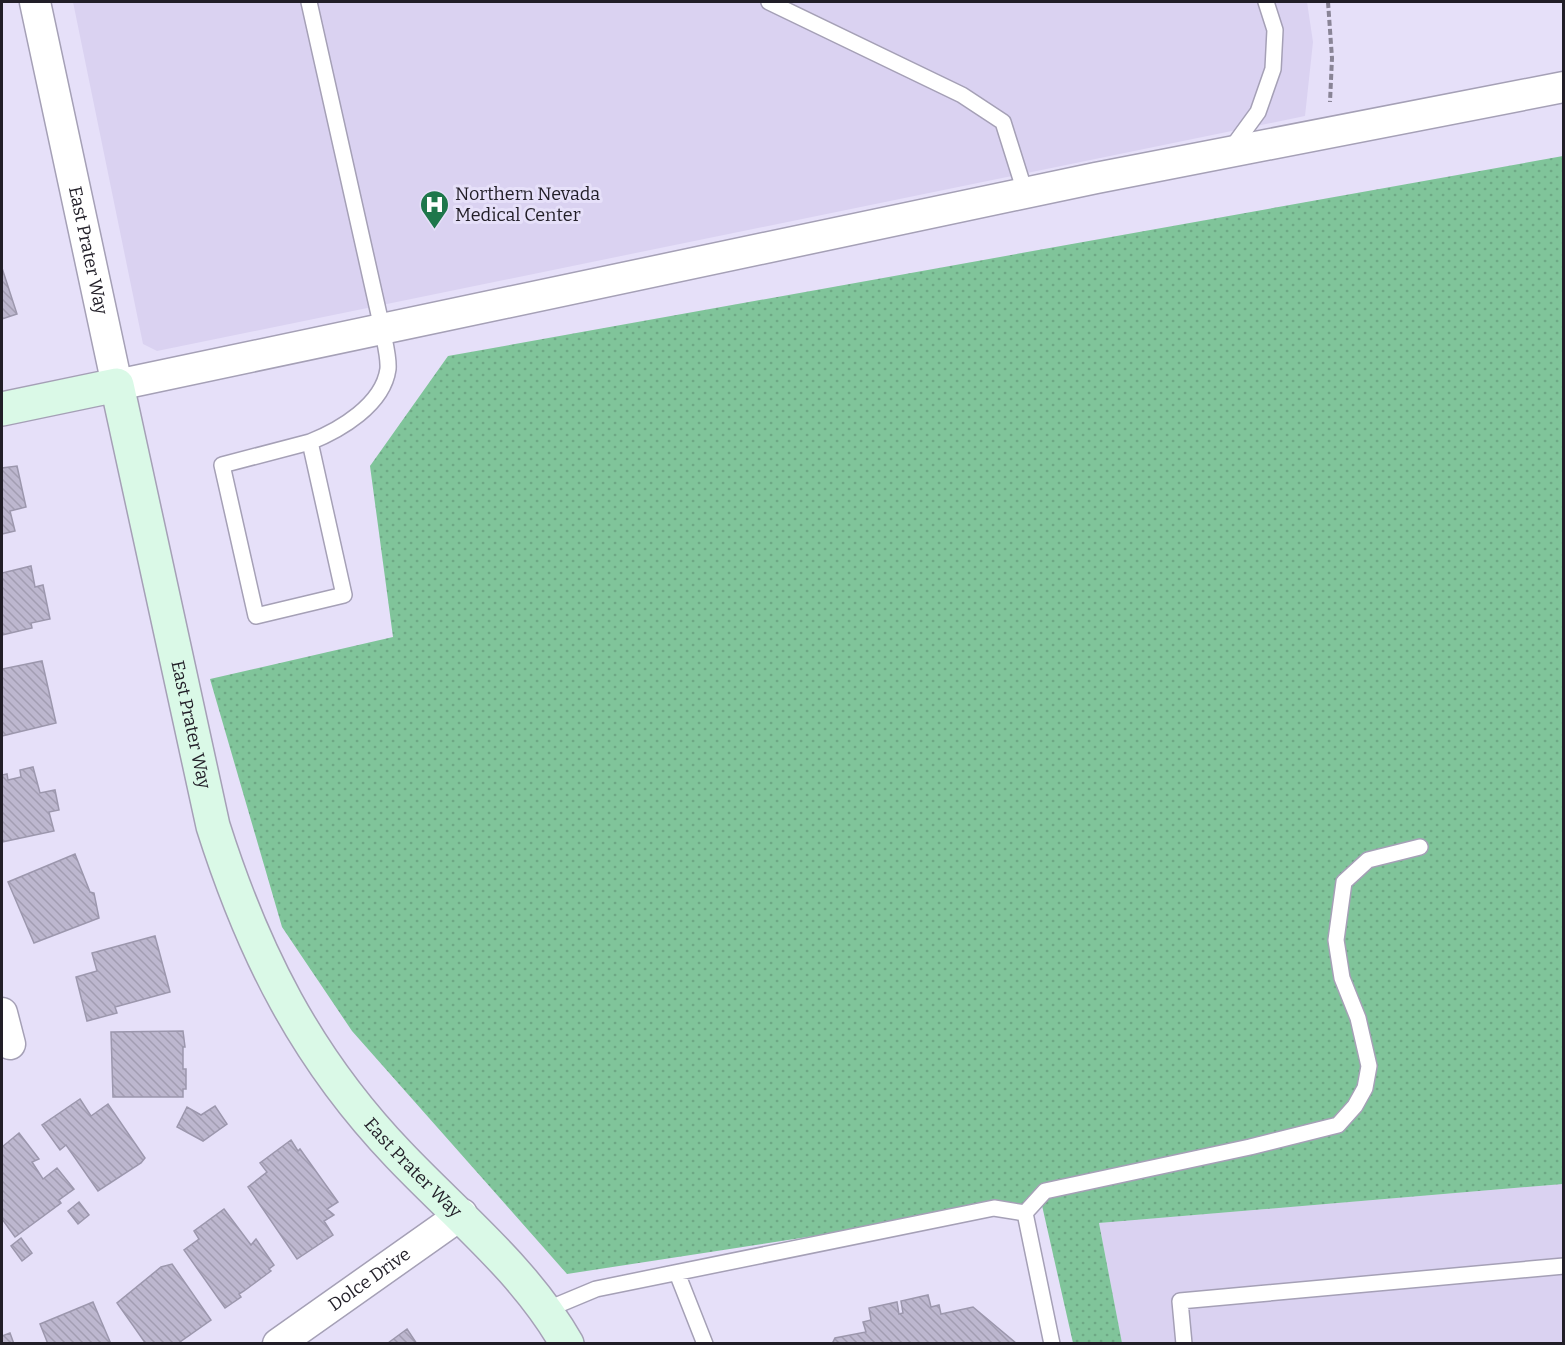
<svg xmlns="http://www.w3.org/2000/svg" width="1565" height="1345" font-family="Bitter,serif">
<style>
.built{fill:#dad2f1}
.grass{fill:url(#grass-dots)}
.building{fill:url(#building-back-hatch);stroke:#9c97ad;stroke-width:1.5}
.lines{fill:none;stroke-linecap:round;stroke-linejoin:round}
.lane-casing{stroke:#a5a0b6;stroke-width:18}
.street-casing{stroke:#a5a0b6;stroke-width:33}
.secondary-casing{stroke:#a5a0b6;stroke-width:36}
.path{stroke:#898496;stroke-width:4;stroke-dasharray:6 3;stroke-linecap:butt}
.lane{stroke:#fff;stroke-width:15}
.street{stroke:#fff;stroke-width:30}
.secondary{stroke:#daf9e7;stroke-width:33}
.labels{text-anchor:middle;stroke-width:6;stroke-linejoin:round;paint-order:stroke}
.poi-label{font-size:18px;fill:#211e27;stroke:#e6e0f9;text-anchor:start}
.street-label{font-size:18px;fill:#211e27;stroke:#e6e0f9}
</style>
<defs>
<pattern id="grass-dots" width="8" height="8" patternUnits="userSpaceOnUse" patternTransform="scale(1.5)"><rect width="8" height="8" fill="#80c49a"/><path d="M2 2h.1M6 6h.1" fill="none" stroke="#6ea885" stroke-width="1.8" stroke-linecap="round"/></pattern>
<pattern id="building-back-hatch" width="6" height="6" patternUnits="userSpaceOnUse" patternTransform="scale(1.5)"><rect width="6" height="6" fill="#bdb7cf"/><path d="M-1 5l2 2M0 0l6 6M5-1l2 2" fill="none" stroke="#a29db2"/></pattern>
</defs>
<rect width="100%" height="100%" fill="#e6e0f9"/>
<path class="built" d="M73,2H1307L1313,42L1305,116L157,351L143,344Z
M1563,1184V1343H1122L1099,1223Z"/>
<path class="grass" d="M1563,156V1184L1099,1223L1122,1343H1073L1041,1201L567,1274L352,1031L282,927L210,679L393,637L370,466L448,356Z"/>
<path class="building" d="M2,268L17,314L2,319Z
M17,466L26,507L10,511L15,531L2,534V468Z
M31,566L35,587L43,585L50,619L31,623L32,628L2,635V573Z
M42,661L56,723L2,736V669Z
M33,767L40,793L55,790L59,810L49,812L54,831L2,842V775L7,774L8,780L21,777L20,770Z
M75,854L90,892L94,893L99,918L34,943L8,882Z
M155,936L170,992L115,1007L117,1013L87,1021L76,977L97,971L92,953Z
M183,1031L185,1047H183V1069H186V1089H183V1097H113L111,1032Z
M80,1099L91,1116L108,1104L145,1158L141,1163L98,1191L66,1145L60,1150L42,1125Z
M215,1106L227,1124L203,1141L177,1127L187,1107L201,1115Z
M19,1133L39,1159L32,1162L43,1179L57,1168L74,1189L59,1200L61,1203L15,1237L2,1219V1147Z
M291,1140L298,1151L300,1149L338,1202L327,1209L334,1215L324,1221L333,1235L297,1259L248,1187L267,1172L260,1163Z
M79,1202L89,1215L78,1224L68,1211Z
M224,1209L251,1245L256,1239L274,1265L269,1269L271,1271L244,1291L239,1294L241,1297L225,1308L184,1250L199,1239L194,1231Z
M21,1238L32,1253L22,1261L11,1246Z
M172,1264L211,1320L177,1344H146L117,1303L161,1267Z
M928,1295L931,1307L939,1305L941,1314L973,1307L1017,1344H832L835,1338L866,1332L863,1322L871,1320L869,1308L897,1302L899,1314L903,1313L901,1301Z
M93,1302L111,1344H48L40,1324Z
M407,1329L417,1344H387L388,1343Z
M10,1333L14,1344H2V1336Z"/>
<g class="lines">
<defs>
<path id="lane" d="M309,2L382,328C384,340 389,356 388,369C383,405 340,430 310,442L344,595L256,616L222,465L310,442
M769,2L962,95L1003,122L1025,192
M1231,149L1258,112L1273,69L1275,30L1266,2
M1025,1213L1045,1191L1250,1147L1338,1125L1355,1106L1365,1088L1369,1066L1358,1018L1342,978L1336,940L1344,882L1368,860L1420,847
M677,1273L705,1344
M548,1309L596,1289L994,1208L1025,1213L1052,1344
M1184,1344L1180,1301L1564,1266"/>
<g id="street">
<path id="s1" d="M35,2L117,385L1096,178L1564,87"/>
<path d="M2,1013L10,1044"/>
<path id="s2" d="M278,1344L462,1214"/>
</g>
<g id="secondary">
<path id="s3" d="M2,409L117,385L213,826C253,952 306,1058 399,1155C457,1216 525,1270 567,1344"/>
</g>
</defs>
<use href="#lane" class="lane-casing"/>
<use href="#street" class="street-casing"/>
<use href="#secondary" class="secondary-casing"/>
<path class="path" d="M1328,2L1332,58L1330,102"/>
<use href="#lane" class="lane"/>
<use href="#street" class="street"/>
<use href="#secondary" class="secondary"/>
</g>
<defs>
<symbol id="hospital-pin" viewBox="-11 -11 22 30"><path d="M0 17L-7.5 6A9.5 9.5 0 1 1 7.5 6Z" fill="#1e774b" stroke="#e6e0f9"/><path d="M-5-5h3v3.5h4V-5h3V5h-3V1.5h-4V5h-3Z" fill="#fff"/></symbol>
</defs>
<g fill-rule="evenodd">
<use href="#hospital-pin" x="418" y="188" width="33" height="45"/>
</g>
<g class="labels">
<g class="poi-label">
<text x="455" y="200">Northern Nevada<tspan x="455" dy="21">Medical Center</tspan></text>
</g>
<g class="street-label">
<text dy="6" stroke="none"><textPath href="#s1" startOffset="254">East Prater Way</textPath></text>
<text dy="6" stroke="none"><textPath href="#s3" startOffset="465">East Prater Way</textPath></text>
<text dy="6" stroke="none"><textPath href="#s3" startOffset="969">East Prater Way</textPath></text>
<text dy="6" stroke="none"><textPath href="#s2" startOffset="112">Dolce Drive</textPath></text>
</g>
</g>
<rect width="1565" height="1345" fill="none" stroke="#211e27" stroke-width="6"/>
</svg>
